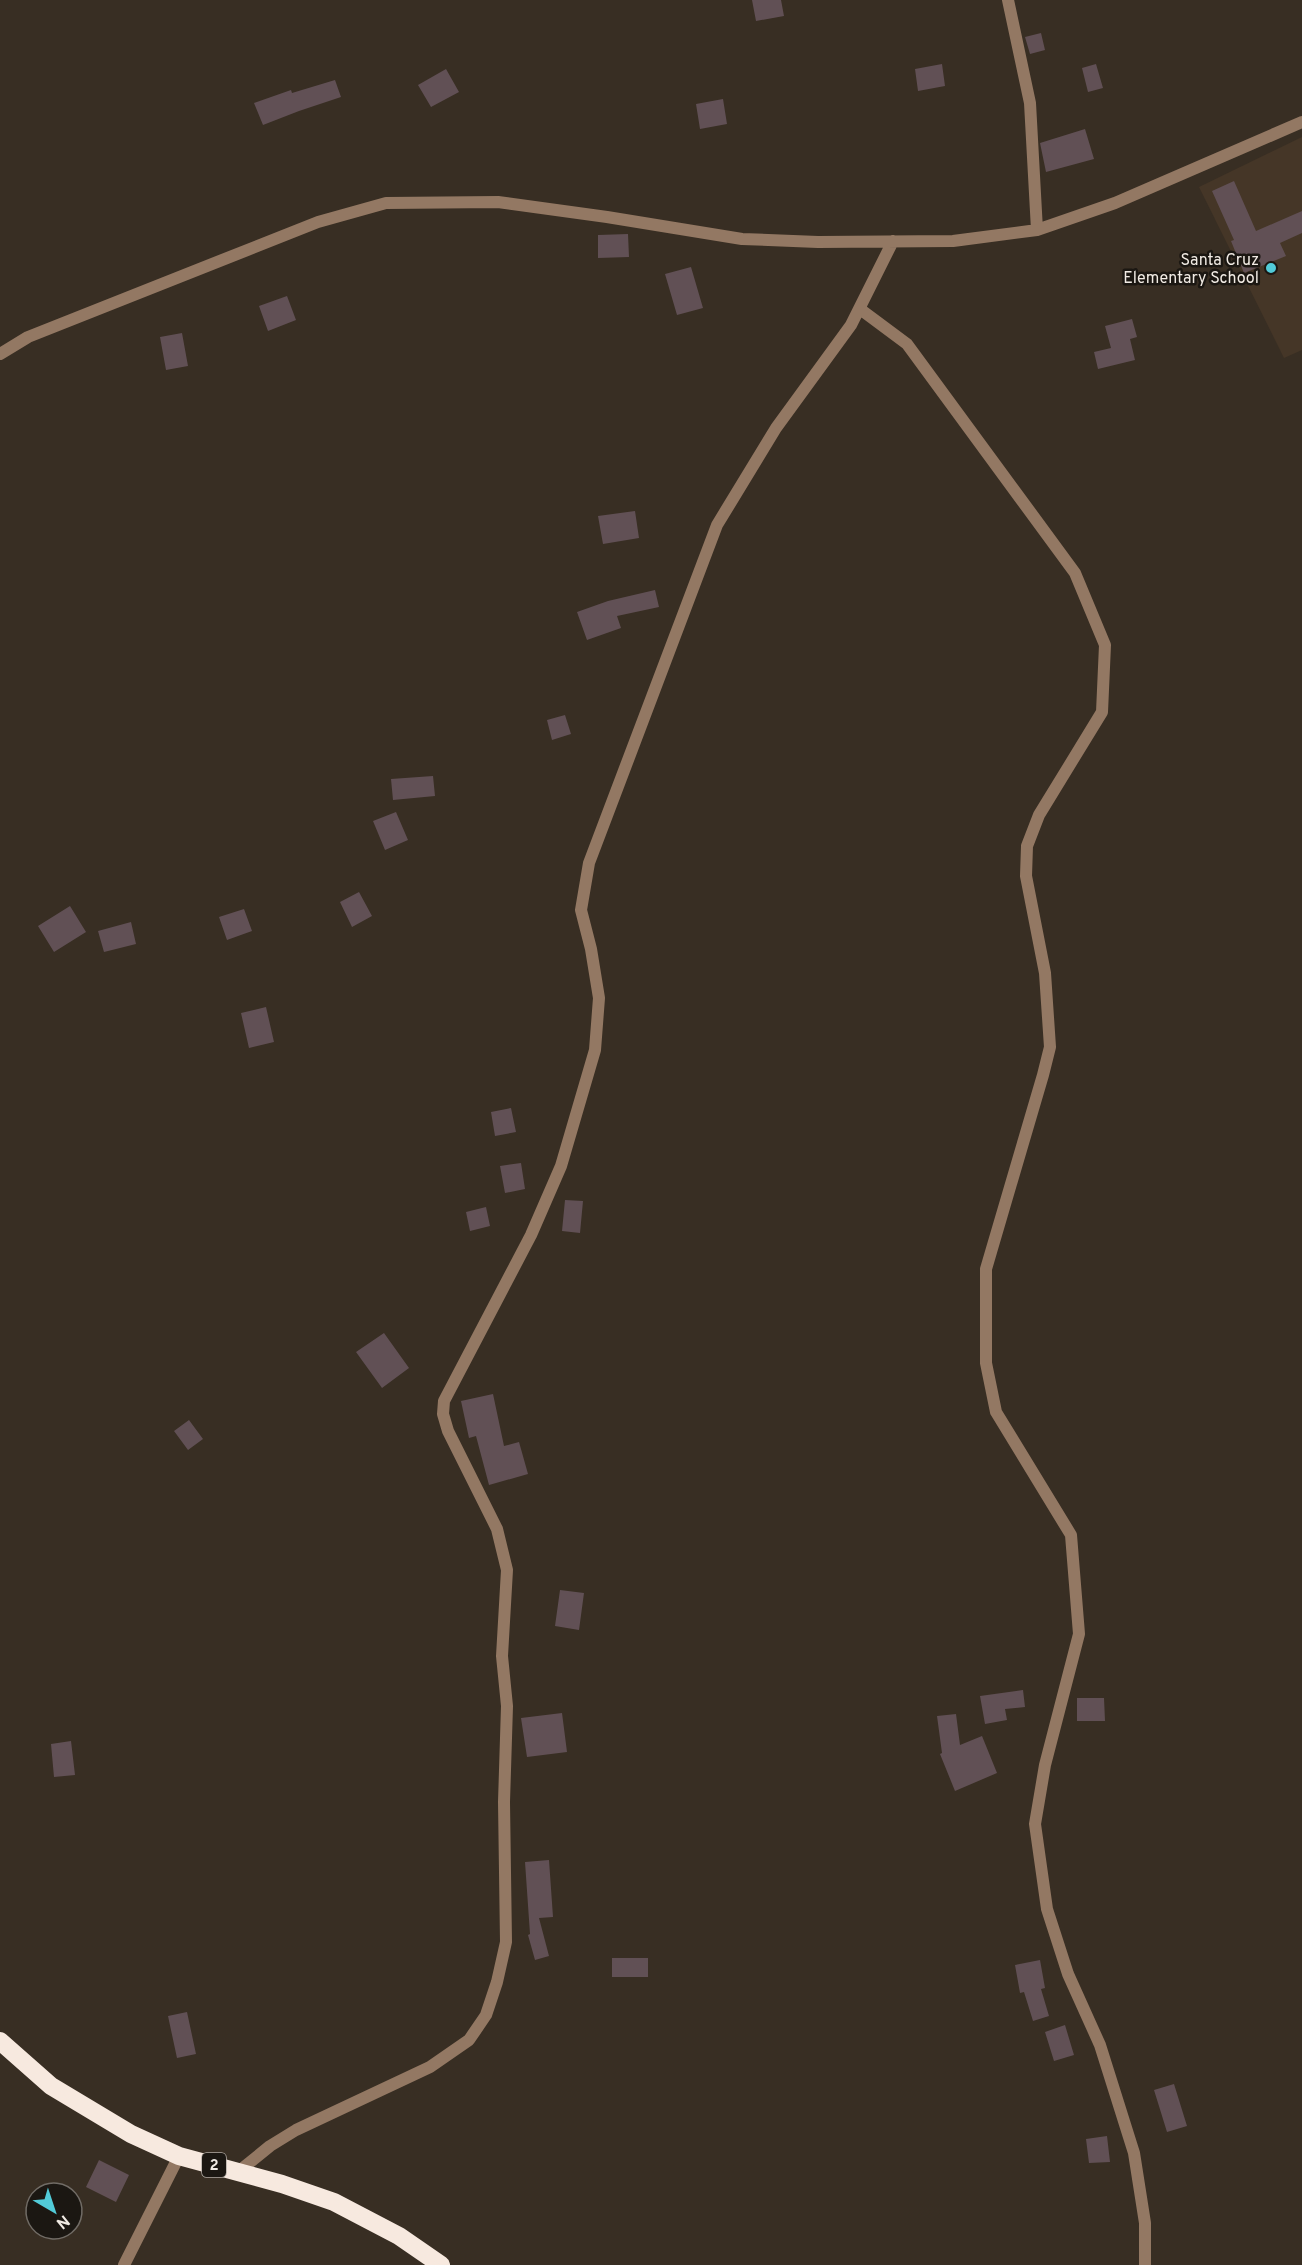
<svg xmlns="http://www.w3.org/2000/svg" width="1302" height="2265" font-family="Overpass,sans-serif">
<style>
.built{fill:#453627}
.building{fill:#615055}
.lines{fill:none;stroke-linecap:round;stroke-linejoin:round}
.street{stroke:#937863;stroke-width:12}
.highway{stroke:#f7e9df;stroke-width:18}
.poi-dot{fill:#52cbd8;stroke:#1b1712;stroke-width:2}
.labels{text-anchor:middle;stroke-width:5;stroke-linejoin:round;paint-order:stroke}
.shield{fill:#1b1712;stroke:#b1aba5;stroke-width:1.5}
.shield-label{font-size:15px;font-weight:bold;fill:#f1ebe4}
.poi-label{font-size:16px;fill:#f1ebe4;stroke:#1b1712;text-anchor:end}
</style>
<rect width="100%" height="100%" fill="#382e23"/>
<path class="built" d="M1302,137V350L1284,358L1199,187Z"/>
<path class="building" d="M752,0H781L784,16L756,21Z
M1041,33L1045,50L1030,54L1025,37Z
M942,64L945,86L918,91L915,69Z
M1096,64L1103,88L1088,92L1082,68Z
M446,69L459,92L431,107L418,85Z
M335,80L341,97L299,111L263,125L254,103L291,90L292,93Z
M723,99L727,124L700,129L696,104Z
M1085,129L1094,159L1046,172L1040,143Z
M1234,181L1256,231L1302,211V233L1280,243L1286,256L1244,273L1231,241L1234,240L1212,191Z
M628,234L629,257L598,258V235Z
M691,267L703,308L677,315L665,274Z
M287,296L296,320L268,331L259,306Z
M1132,319L1137,337L1130,339L1135,360L1098,369L1094,352L1111,348L1105,326Z
M182,333L188,366L166,370L160,337Z
M635,511L639,538L603,544L598,516Z
M655,590L659,607L617,616L621,628L587,640L577,612L608,601Z
M565,715L571,734L552,740L547,720Z
M433,776L435,796L393,800L391,779Z
M396,812L408,840L385,850L373,821Z
M359,892L372,916L352,927L340,902Z
M70,906L86,932L54,952L38,926Z
M244,909L252,931L227,940L219,917Z
M131,922L136,944L104,952L98,931Z
M266,1007L274,1042L249,1048L241,1013Z
M511,1108L516,1132L495,1136L491,1112Z
M521,1163L525,1189L505,1193L500,1166Z
M565,1200L583,1201L580,1233L562,1231Z
M486,1207L490,1226L470,1231L466,1212Z
M384,1333L409,1368L382,1388L356,1352Z
M493,1394L504,1446L519,1442L528,1474L489,1485L476,1436L469,1438L461,1401Z
M189,1420L203,1439L188,1450L174,1431Z
M560,1590L584,1593L579,1630L555,1626Z
M1023,1690L1025,1707L1005,1709L1007,1720L985,1724L980,1696Z
M1077,1698H1104L1105,1721H1077Z
M562,1713L567,1752L527,1757L521,1718Z
M956,1714L960,1745L982,1736L997,1773L955,1791L940,1754L942,1753L937,1716Z
M71,1741L75,1775L54,1777L51,1744Z
M549,1860L553,1917L539,1918L549,1956L535,1960L528,1935L530,1934L525,1862Z
M612,1958H648V1977H612Z
M1040,1960L1045,1988L1041,1989L1049,2016L1033,2021L1024,1992L1020,1993L1015,1965Z
M187,2012L196,2054L177,2058L168,2016Z
M1065,2025L1074,2055L1054,2061L1045,2032Z
M1174,2084L1187,2126L1167,2132L1154,2090Z
M1107,2136L1110,2162L1089,2163L1086,2139Z
M99,2160L129,2175L116,2202L86,2187Z"/>
<g class="lines">
<path class="street" d="M1008,0L1030,103L1037,230
M860,309L907,344L1075,573L1105,645L1102,712L1039,815L1027,846L1026,876L1045,973L1050,1047L1043,1075L986,1269V1363L996,1412L1071,1535L1079,1634L1045,1765L1035,1824L1047,1909L1068,1974L1100,2045L1134,2153L1145,2223V2265
M0,354L28,337L318,222L386,203L498,202L607,217L742,239L818,242L953,241L1037,230L1115,203L1302,122
M238,2172L270,2146L296,2130L430,2067L469,2040L486,2015L497,1982L506,1942L504,1802L507,1706L502,1656L507,1570L497,1529L448,1431L443,1414L444,1401L531,1235L561,1166L595,1050L599,998L591,949L581,910L589,863L717,525L776,428L851,325L893,241
M124,2265L179,2156"/>
<path class="highway" d="M0,2041L51,2086L131,2134L179,2156L282,2184L334,2202L399,2236L441,2265"/>
</g>
<circle class="poi-dot" cx="1271" cy="268" r="6"/>
<g class="labels">
<rect class="shield" x="202" y="2153" width="24" height="24" rx="4.5"/>
<g class="shield-label">
<text x="214" y="2170">2</text>
</g>
<g class="poi-label">
<text x="1259" y="265">Santa Cruz<tspan x="1259" dy="18">Elementary School</tspan></text>
</g>
</g>
<g transform="translate(54 2211) rotate(141)"><circle r="28" fill="#1b1712" stroke="#716c66" stroke-width="1.5"/>
<path d="M0-4.5L10 22L0 15L-10 22Z" fill="#52cbd8"/>
<text y="-9" font-size="16" font-weight="bold" text-anchor="middle" fill="#f1ebe4">N</text>
</g>
</svg>
